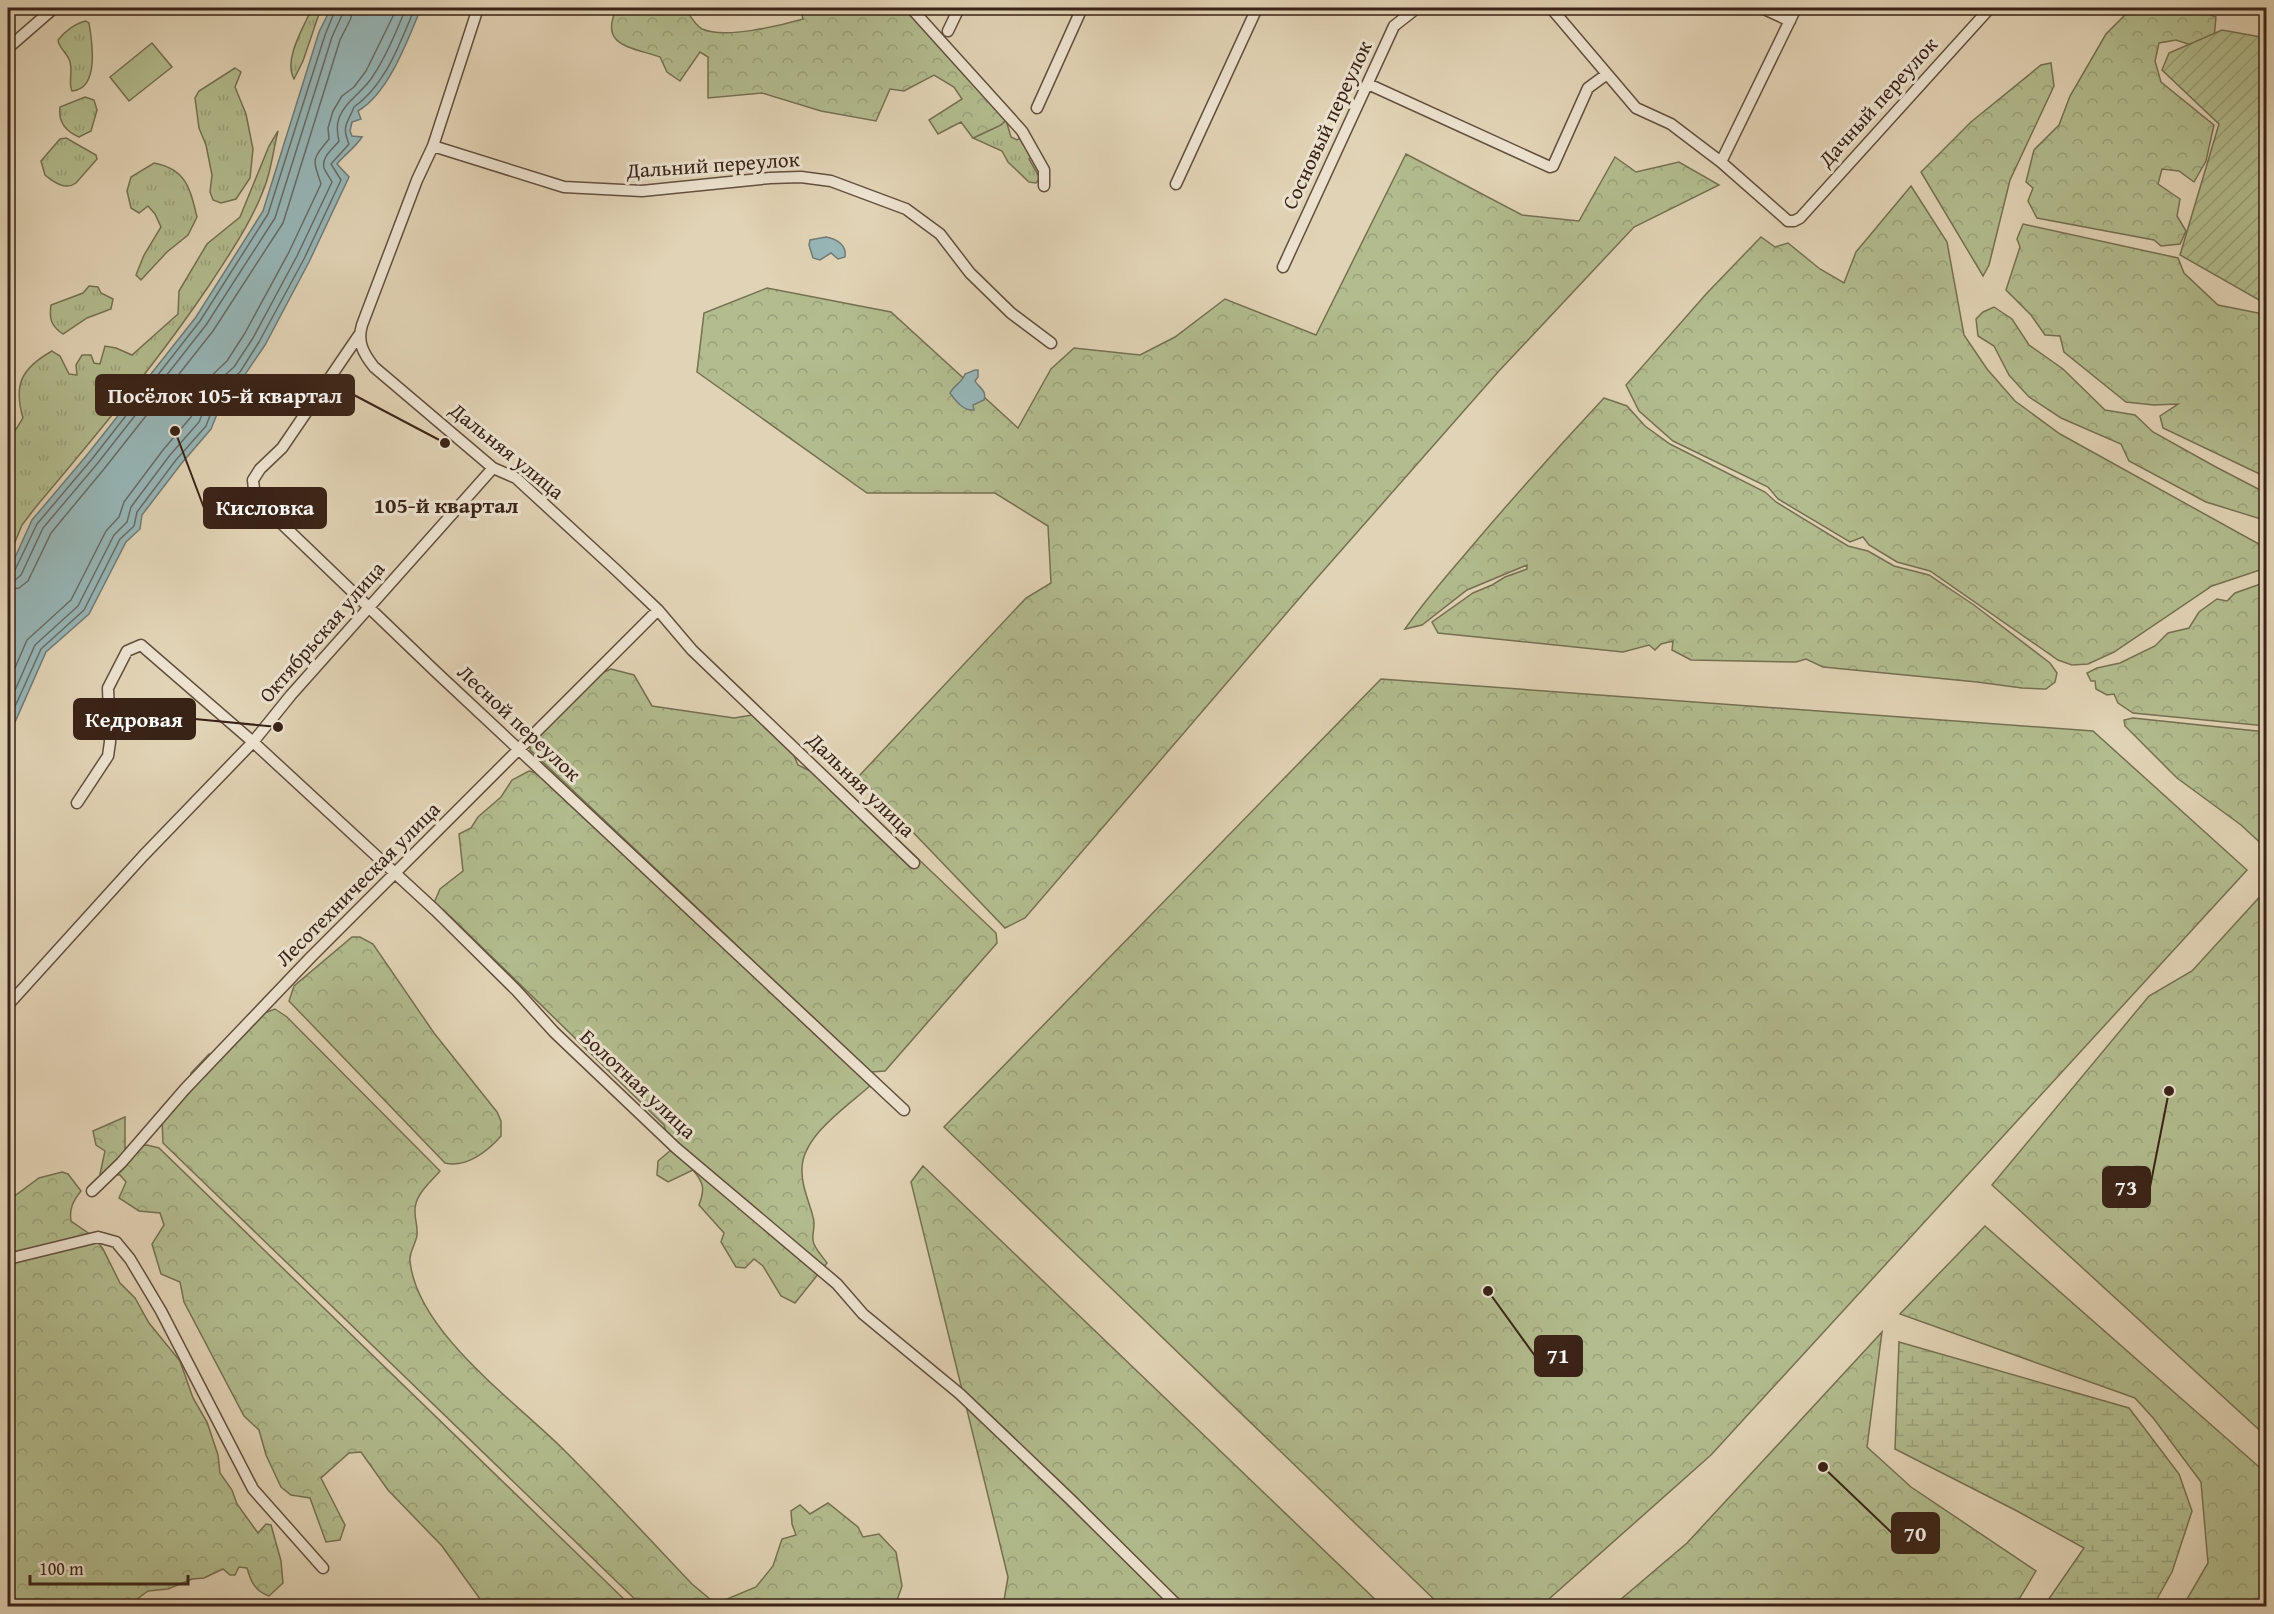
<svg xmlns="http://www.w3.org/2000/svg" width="2274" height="1614" font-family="'Gentium Book Plus',serif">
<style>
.grass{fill:url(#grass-tufts);stroke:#767052;stroke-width:1.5}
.forest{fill:url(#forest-crowns);stroke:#767052;stroke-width:1.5}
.wetland{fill:url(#wetland-marsh);stroke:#767052;stroke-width:1.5}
.park{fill:#b2bc8e;stroke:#767052;stroke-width:1.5}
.garden{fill:url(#garden-furrows);stroke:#767052;stroke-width:1.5}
.water{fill:#97b6b7;stroke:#717b77;stroke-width:1.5}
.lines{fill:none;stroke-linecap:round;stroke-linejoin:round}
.shore{stroke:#686c67;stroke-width:1.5}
.minor-casing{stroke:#634f3e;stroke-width:13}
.minor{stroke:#ece2cf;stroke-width:10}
.labels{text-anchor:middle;stroke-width:6;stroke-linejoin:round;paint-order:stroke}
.street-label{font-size:21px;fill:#392317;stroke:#ece2cf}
.neighbourhood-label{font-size:22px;font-weight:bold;fill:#392317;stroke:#ece2cf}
.leader{fill:none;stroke:#392317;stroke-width:2}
.callout-dot{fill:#392317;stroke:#ece2cf;stroke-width:2}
.callout{fill:#392317;stroke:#392317;stroke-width:2}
.callout-label{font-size:22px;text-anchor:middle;font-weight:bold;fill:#fff}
</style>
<defs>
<pattern id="grass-tufts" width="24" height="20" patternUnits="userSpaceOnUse" patternTransform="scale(1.5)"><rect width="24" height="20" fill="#b2bc8e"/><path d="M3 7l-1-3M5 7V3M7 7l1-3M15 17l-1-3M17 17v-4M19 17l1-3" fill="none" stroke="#9aa17a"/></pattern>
<pattern id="forest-crowns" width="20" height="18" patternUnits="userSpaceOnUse" patternTransform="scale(1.5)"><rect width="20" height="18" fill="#b2bc8e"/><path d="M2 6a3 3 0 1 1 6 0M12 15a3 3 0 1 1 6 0" fill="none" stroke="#9aa17a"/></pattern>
<pattern id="wetland-marsh" width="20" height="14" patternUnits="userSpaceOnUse" patternTransform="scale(1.5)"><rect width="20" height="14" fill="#b2bc8e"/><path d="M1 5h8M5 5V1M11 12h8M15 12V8" fill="none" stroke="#9aa17a"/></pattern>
<pattern id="garden-furrows" width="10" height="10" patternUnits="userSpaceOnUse" patternTransform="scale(1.5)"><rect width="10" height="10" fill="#b2bc8e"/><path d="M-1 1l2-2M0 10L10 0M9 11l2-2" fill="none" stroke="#9aa17a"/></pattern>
</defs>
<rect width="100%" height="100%" fill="#e1d3b5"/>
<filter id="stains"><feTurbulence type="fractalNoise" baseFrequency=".00333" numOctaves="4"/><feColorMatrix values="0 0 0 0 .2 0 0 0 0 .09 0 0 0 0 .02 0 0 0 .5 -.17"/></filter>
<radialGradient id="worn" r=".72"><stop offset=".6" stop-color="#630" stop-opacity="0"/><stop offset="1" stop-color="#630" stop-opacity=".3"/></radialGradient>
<path class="grass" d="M312,8H321L303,61L294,79C283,59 304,27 312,8Z
M86,21L89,23C92,41 100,89 72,91C68,83 73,72 70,62C68,53 59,49 58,40C65,31 76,23 86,21Z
M235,68L241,72L235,87L246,114L253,149L250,178L236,199L221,203L213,200L210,192L212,175L206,145L199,128L195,98L199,91Z
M85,97L94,100L97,110L91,131L79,137C65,131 58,122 60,107Z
M1006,120L1011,137L1017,140L1022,137L1032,156L1029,159L1040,178L1036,183L1029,182L1008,162L1002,151L973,138L1001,125Z
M278,131C274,147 272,164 267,180C255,217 231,252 210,284C157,363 96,435 35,508L22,525L8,559V442L23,418C13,384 22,368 52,351L60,356L69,374L77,375L76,365L82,355H91L94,363L100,364L105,346L116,348L132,355L178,314L179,291L207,244L240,217L269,146Z
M66,138L96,155L97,159L76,183C65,191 54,182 45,175L41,161L60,139Z
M154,163C186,169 190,188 197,217L188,235L167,252L141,280L136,275L144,255L161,227L155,214L148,206L139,213L131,208L127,191L131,177Z
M89,286L98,287L101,293L113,299L111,309L87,318L63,334C51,326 49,319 51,305L83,293Z"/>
<path class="forest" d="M617,8H685C689,14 695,25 702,29C725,39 779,26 803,19L800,8H907L1006,120L1001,125L973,138L961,122L938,134L929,120L962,99L954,87L934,75L904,91L890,89L876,121L821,111L762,93L708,98V57L700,52L680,81L667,72L660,57C631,47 598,46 617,8Z
M2138,8H2192L2216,17L2214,39L2197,47L2176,40L2159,43L2155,61L2161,82L2214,125L2206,161L2194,182L2179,171L2162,169L2158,184L2180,199L2177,216L2186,231L2180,244L2161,246L2154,240L2037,218L2028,201L2033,188L2026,182L2034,150L2059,125L2070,96L2106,34L2128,12Z
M2051,63L2054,86L2010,180L1989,265L1983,276L1921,172L1971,122L2041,65Z
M1406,154L1522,215L1579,221L1615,157L1636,172L1679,162L1719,185L1634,227L1498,372L1309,587L1025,918L1005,928L859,776L1026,598L1051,583L1048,526L995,493H867L697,372L704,313L767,288L891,312L1018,428L1051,369L1074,348L1140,355L1175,337L1225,299L1316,335Z
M1911,186L1947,242L1964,335L1987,369L2015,401L2060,434L2266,548V568L2212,586L2114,652L2088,664L2072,665L2058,660L1930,571L1897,562L1869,545L1863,537L1850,542L1778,499L1768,487L1673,441L1639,411L1626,385L1707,293L1761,237L1775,247L1788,243L1820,269L1844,283L1856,252Z
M2023,224L2178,258L2184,273L2218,305L2258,313L2266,321V477L2163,428L2160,416L2178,404L2154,405L2126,402L2064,352L2060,336L2045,335L2031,315L2006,290L2020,247L2017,239Z
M1994,307L2012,319L2029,345L2063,369L2105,410L2135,415L2153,432L2214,466L2266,493V529L2261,519L2206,502L2129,461L2121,444L2061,418L2029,397L2009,375L1994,346L1978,336L1976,319L1983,312Z
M1604,398L1627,406L1645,426L1670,444L1765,492L1776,502L1848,546L1868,551L1894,566L1929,575L1974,605L2050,663L2057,673L2055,682L2046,689L2022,688L1977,682L1823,667L1806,659L1796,662L1691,660L1672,650L1673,641L1661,644L1655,650L1649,645L1623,652L1438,633L1432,622L1473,593L1492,585L1505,577L1527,569V565L1467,590L1422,625L1405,629C1427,597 1453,569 1478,539C1519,491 1561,444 1604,398Z
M2266,582V726L2133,713L2118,703L2114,694L2107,695L2096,689L2095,681H2091L2087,673L2097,668L2120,663L2155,646L2168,633L2189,628L2199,612L2217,599L2227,601L2235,593Z
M611,669L634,675L652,706L734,718L758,714L787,739L798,765L814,773L830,775L996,933L997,943L885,1071L871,1072L530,750L531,733L597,675Z
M1381,679L2093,731L2247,870L1711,1455L1541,1606H1441L944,1127Z
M2133,718L2266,732V848L2241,825L2177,778L2125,726L2124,720Z
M529,771L540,774L871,1085C849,1105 803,1135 802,1168C801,1185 809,1201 813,1217C816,1225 812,1232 813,1240C813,1247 823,1257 827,1263L795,1303L781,1296L763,1266L754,1259L745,1268L736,1267L721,1242L724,1233L699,1205C705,1189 704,1183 693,1170L668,1182L657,1175L658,1161L671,1150L664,1125L450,916L434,903L440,889L463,871L459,834L471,828L478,817L501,797L512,780Z
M2266,890V1436L1992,1185L2149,996L2192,971Z
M352,937H360L373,944L434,1033L497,1112L501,1121V1136C487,1152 466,1168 445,1163L289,1001L294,986Z
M275,1009L287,1017L440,1171C430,1183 414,1195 415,1212C415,1220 418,1228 417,1235C416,1244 409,1252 410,1261C417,1333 518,1403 566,1452C609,1495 650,1540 692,1584L710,1599L720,1602L756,1587L773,1566L782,1539L796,1535L792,1524L791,1511L800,1505L810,1514L828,1503L858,1527L863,1537L879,1534L896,1552L902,1586L895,1606H642L163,1143L162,1119L193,1085L191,1073L209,1054L224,1055L264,1013Z
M125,1117V1148L147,1145L159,1148L631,1606H485L442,1546L388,1490L361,1452L349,1453L321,1478L345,1525L340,1540L326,1542L310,1498L291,1495L281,1487L266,1455L259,1430L244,1416L184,1302L180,1282L161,1274L152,1244L164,1225L160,1213L139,1211L119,1198L126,1182L120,1175L100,1174L105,1151L96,1145L93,1131Z
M923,1166L1382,1606H1003L1008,1577L911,1182Z
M62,1172L68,1174L81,1191C73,1201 69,1209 71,1221L94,1237L103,1249L120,1283L135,1298L149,1323L180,1361L193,1398L207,1422L218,1455L220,1473L232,1490L237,1504L258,1533L266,1524L271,1525L281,1561L283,1583L269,1596C255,1591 251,1582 247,1568L239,1567L235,1575H230L223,1569L204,1578L192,1579L168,1589L148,1591L136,1600L134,1606H8V1198L9,1200L39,1178Z
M1985,1226L2266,1473V1606H2183L2208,1563L2201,1482L2154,1419L2135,1398L1900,1314Z
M1882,1332L1867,1447L1911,1487L2036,1571L2015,1606H1613L1687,1543Z"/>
<path class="wetland" d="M1899,1342L2129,1408L2179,1474L2192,1511L2172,1572L2153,1606H2044L2084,1548L2017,1511L1895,1449Z"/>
<path class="park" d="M152,43L172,67L129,101L110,77Z"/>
<path class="garden" d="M2222,30L2266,38V304L2180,255L2219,124L2162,70L2169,53Z"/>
<path class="water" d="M331,8H421C408,39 389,93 358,111L361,119L352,122L350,131L352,136L362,137C355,148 345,154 337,164L349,177L309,262L265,345L244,376L226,392L211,429L181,464L142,515L140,529L126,542L89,614L46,652L15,722L8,731V573L32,520L87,455L196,317L263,211L319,32Z
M826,237C837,239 847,245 845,257L838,259L831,253L820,260L813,258L809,245L810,240Z
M975,370H978V377L975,381C979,388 987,390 984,400L973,405L974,410C963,411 956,401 950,393C954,385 962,383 965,374Z"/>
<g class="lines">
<path class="shore" d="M8,573L15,570L37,524L92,459L200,321L268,214L325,35L336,8
M8,581L15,580L21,575L43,528L97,464L206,325L275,218L332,37L342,15L343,8
M8,590L19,588L28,581L51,533L104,469L213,331L283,223L340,40L351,18L352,8
M8,684L27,640L71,600L106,531L119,517L124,502L163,450L191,417L206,381L227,361L245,333L289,252L321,184C313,159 311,160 329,139L328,128L333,111L342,96L354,87L366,71L397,8
M8,706L35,645L78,606L114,535L127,522L131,507L170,455L199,422L214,385L234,367L253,338L297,256L332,182C330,178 326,173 324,168C321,157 333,149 339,141C337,133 336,126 339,118C345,102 361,93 371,79C386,57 396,32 406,8
M8,722L41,649L84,610L120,539L134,526L137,512L176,460L206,426L220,389L240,372L259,342L304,259L341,180L331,164L349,144C341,125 348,123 354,107C386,85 400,42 415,8"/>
<defs>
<path id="minor" d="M478,8L433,146L417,180L362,325C357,342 363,353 374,367L493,468L516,478L616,570L658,610L692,650L914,863
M911,8L1022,131L1044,170V186
M1551,8L1636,108L1671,124L1692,140L1721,162L1788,221H1794L1800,218L1990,8
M1762,8L1790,21
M948,31L959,8
M8,48L54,8
M1368,84L1550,167L1553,166L1588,88L1607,74
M1037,108L1082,8
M433,146L564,187L642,191L770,178L801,177L831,181L906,209L940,234L970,273L1011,313L1051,343
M1721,162L1796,8
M1176,184L1257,8
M1283,267L1394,26L1417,8
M359,335L282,448L260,469L253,480L255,498L435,671L904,1110
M77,803L108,756L110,742L108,688L127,651L141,645L253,742L435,910L516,990L554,1032L676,1148L837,1284L863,1314L960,1394L1069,1498L1178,1606
M8,1005L143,856L253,742L291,695L493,468
M92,1191L121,1163L185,1089L311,957L658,610
M8,1259L98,1237L116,1242L130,1259L161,1311L253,1489L323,1568"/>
</defs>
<use href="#minor" class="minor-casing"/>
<use href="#minor" class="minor"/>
</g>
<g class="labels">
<g class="street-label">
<text transform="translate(1878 102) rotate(-48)" y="7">Дачный переулок</text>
<text transform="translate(1327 125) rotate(-65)" y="7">Сосновый переулок</text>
<text transform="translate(713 165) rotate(-4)" y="7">Дальний переулок</text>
<text transform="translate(507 451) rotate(39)" y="7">Дальняя улица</text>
<text transform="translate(322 632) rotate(-49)" y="7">Октябрьская улица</text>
<text transform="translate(519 723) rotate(43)" y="7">Лесной переулок</text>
<text transform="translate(861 785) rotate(44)" y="7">Дальняя улица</text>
<text transform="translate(358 884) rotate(-45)" y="7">Лесотехническая улица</text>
<text transform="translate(638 1084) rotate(43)" y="7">Болотная улица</text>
</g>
<g class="neighbourhood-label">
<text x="446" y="513">105-й квартал</text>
</g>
</g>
<path class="leader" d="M445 443L354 395M175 431L204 508M278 727L195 719M2169 1091L2150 1187M1488 1291L1535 1356M1823 1467L1892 1533"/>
<g class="callout-dot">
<circle cx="445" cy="443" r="6"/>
<circle cx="175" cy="431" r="6"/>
<circle cx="278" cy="727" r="6"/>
<circle cx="2169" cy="1091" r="6"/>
<circle cx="1488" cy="1291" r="6"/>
<circle cx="1823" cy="1467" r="6"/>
</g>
<g class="callout">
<rect x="96" y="375" width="258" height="40" rx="6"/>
<rect x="204" y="488" width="122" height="40" rx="6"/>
<rect x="74" y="699" width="121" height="40" rx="6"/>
<rect x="2103" y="1167" width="47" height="40" rx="6"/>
<rect x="1535" y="1336" width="47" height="40" rx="6"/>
<rect x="1892" y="1513" width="47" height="40" rx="6"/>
</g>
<g class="callout-label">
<text x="225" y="403">Посёлок 105-й квартал</text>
<text x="265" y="515">Кисловка</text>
<text x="134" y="727">Кедровая</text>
<text x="2126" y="1195">73</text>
<text x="1558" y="1363">71</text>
<text x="1915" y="1541">70</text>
</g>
<rect width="2274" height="1614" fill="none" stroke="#e1d3b5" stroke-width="30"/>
<rect x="9" y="9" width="2256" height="1596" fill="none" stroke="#392317" stroke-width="3"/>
<rect x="15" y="15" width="2244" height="1584" fill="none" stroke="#392317" stroke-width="1.5"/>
<path d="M30 1575v9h158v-9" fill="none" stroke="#392317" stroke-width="3"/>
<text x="39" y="1575" font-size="18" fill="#392317" stroke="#ece2cf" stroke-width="4.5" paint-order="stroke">100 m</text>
<rect width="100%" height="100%" filter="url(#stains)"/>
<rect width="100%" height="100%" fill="url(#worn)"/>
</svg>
